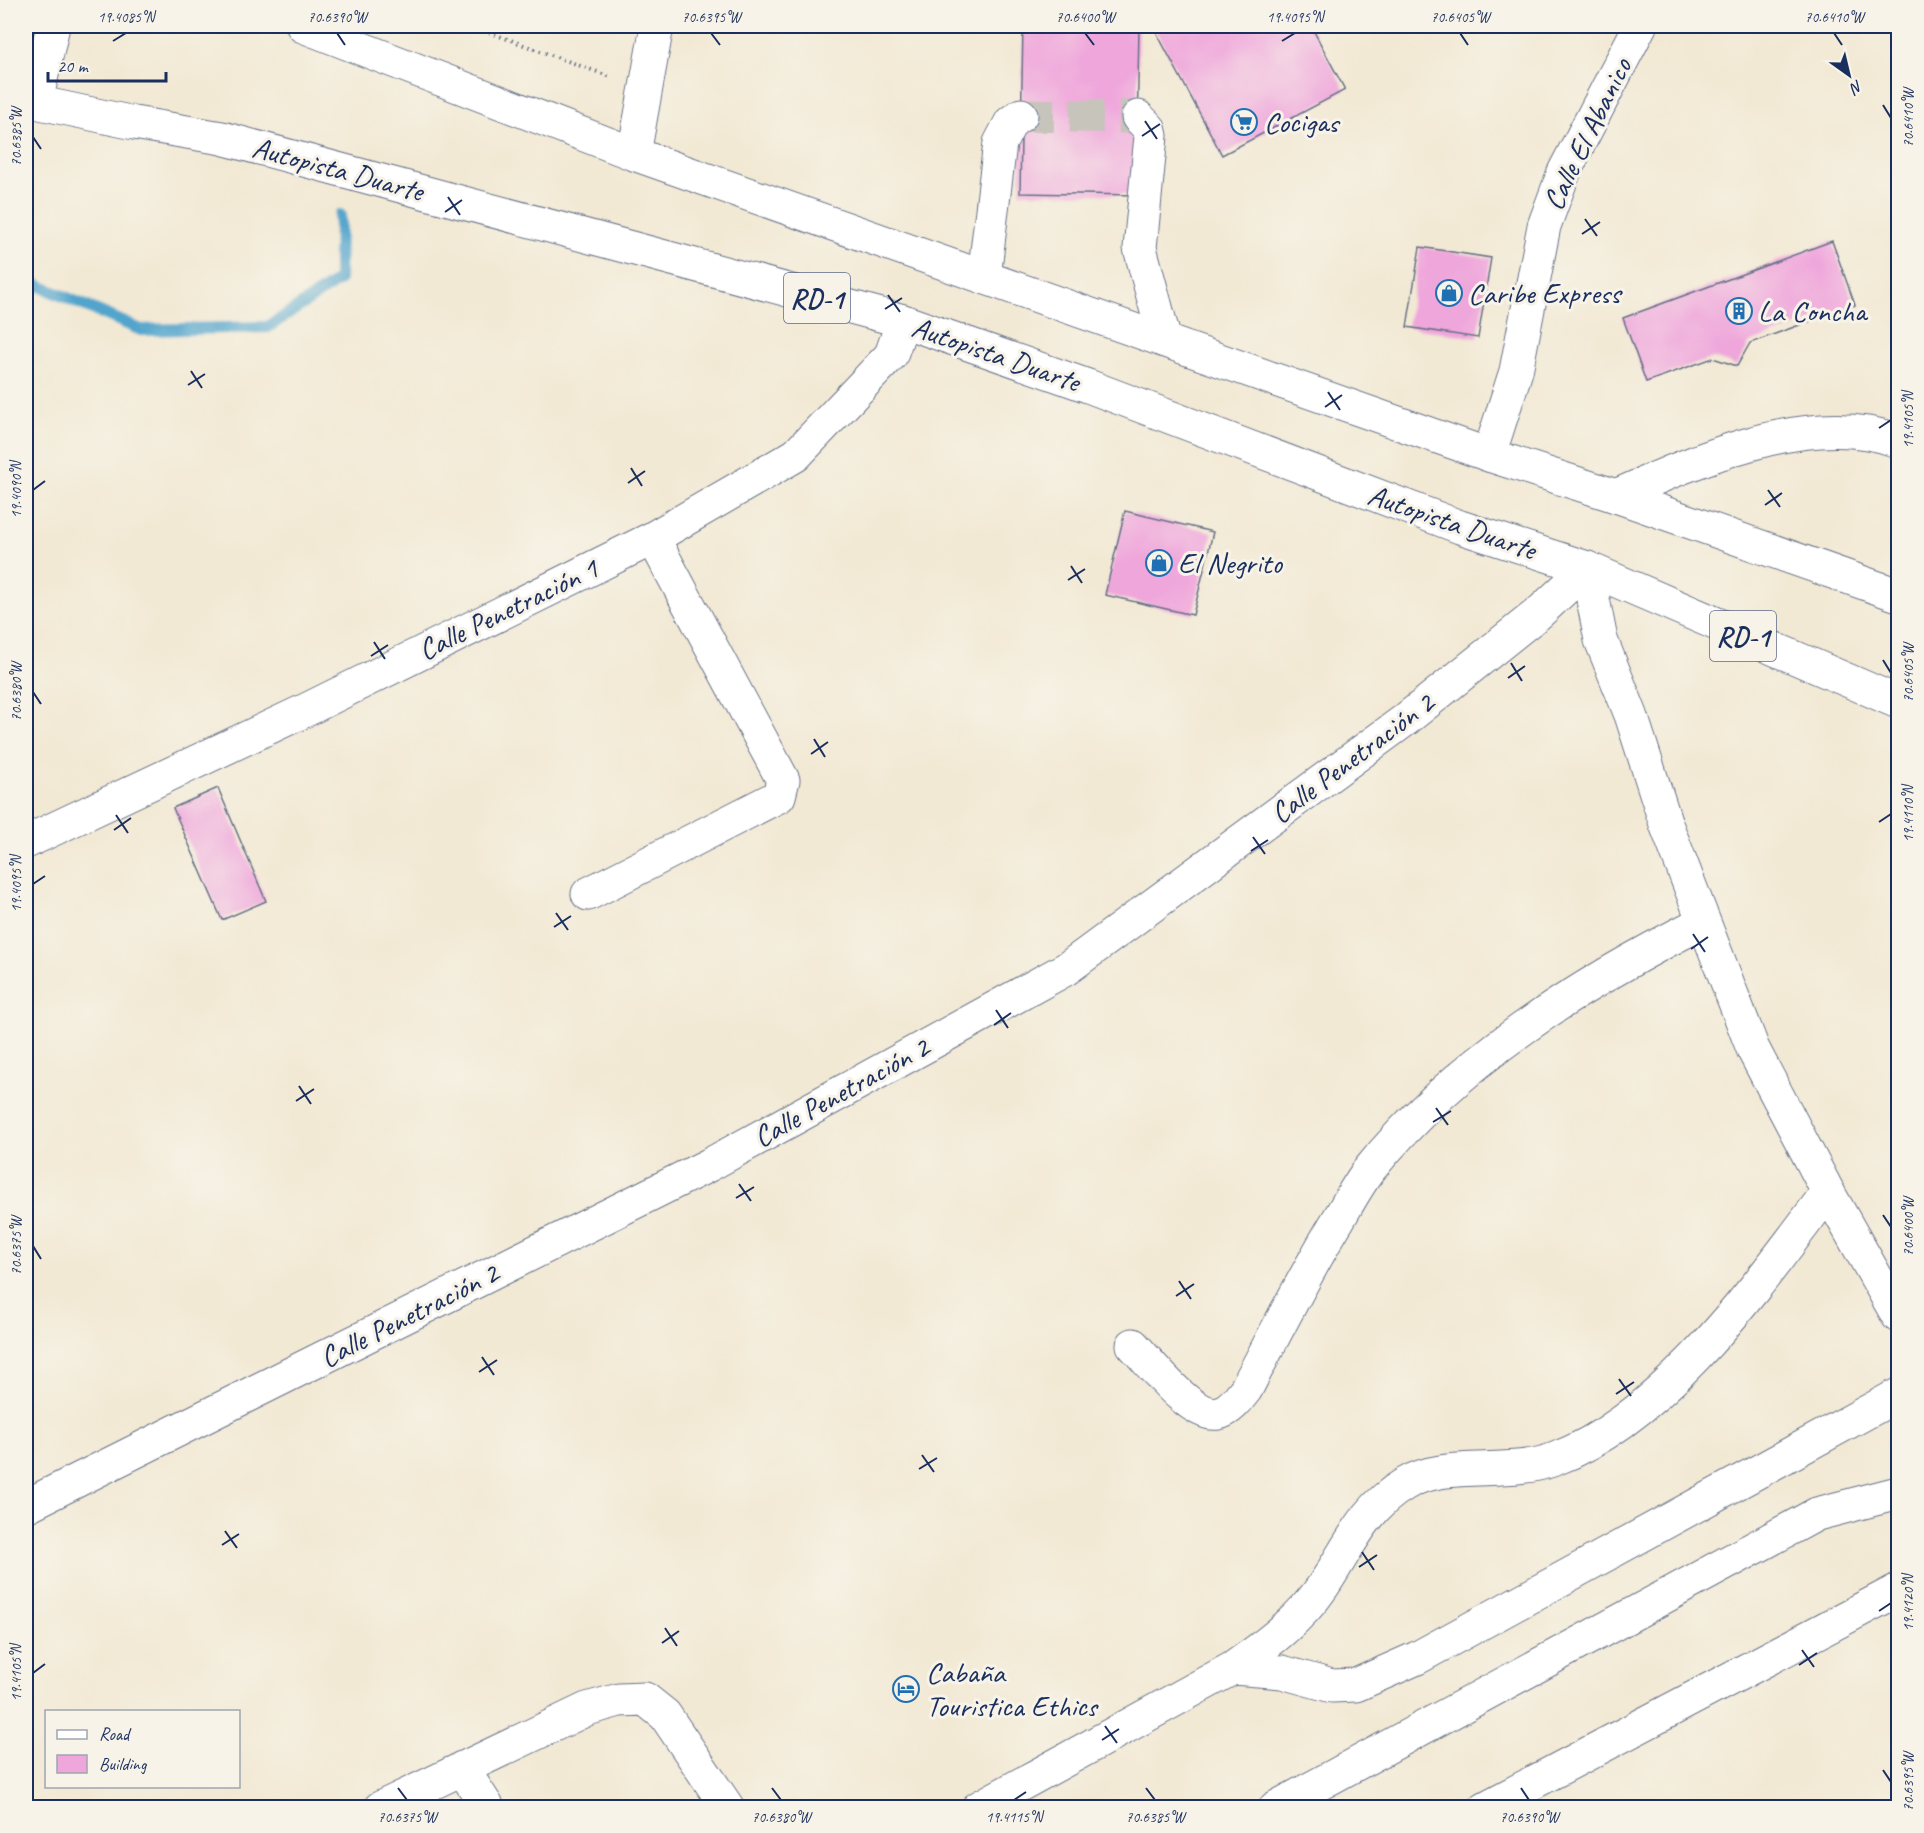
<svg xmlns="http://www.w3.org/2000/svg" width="1924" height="1833" font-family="Caveat,sans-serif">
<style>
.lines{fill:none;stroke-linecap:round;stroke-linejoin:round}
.stream{stroke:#51a4cc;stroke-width:12}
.building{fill:#efa6db}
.minor-tunnel{stroke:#c7c4bc;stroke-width:33;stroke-dasharray:33 16;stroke-linecap:butt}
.minor-casing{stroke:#667087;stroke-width:35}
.highway-casing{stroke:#667087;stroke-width:35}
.path{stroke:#667087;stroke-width:4;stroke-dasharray:1.5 4.5;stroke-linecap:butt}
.minor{stroke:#fff;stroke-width:33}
.highway{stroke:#fff;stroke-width:33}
.ticks{fill:none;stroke:#1b2f5e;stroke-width:2}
.labels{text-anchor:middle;stroke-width:6;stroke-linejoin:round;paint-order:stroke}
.shield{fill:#f7f3e8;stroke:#5d6a87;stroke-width:1.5}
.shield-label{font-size:28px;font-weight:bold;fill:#1b2f5e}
.poi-label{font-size:30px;fill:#1b2f5e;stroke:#f7f3e8;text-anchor:start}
.street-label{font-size:30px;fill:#1b2f5e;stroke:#f7f3e8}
.neatline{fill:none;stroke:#1b2f5e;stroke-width:2}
.ticks-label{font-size:15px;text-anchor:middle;fill:#1b2f5e}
</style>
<rect width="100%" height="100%" fill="#f7f3e8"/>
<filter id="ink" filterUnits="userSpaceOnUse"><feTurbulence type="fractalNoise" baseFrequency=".0167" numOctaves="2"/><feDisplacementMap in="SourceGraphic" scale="12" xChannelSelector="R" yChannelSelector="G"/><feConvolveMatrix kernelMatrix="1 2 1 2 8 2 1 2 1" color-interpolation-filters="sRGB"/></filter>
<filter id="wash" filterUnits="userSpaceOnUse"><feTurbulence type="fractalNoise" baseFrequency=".008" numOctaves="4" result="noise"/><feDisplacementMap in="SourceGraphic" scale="24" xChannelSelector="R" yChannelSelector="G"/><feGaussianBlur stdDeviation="1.35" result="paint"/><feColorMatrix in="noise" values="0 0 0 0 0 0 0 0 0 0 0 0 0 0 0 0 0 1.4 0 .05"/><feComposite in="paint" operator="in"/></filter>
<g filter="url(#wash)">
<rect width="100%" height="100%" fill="#f2e9d4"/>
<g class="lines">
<path class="stream" d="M26,280L141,330L268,327L339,280L340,215"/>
</g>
<g id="blocks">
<path class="building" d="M1023,26H1139L1136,195L1020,193Z
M1153,26H1311L1345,90L1222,155Z
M1832,241L1855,305L1750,343L1737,366L1713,358L1646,382L1623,318Z
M1420,247L1491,258L1478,338L1407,327Z
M1125,511L1213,532L1193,615L1105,595Z
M218,788L266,901L222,920L173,808Z"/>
</g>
</g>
<g filter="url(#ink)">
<use href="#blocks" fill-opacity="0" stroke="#667087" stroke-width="1.5"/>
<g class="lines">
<path class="minor-tunnel" d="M1021,115L1138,117"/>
<defs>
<path id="minor" d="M1138,117L1149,128L1151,136L1140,248L1165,341
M634,154L657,26
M984,277L1000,143L1011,122L1021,115
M1489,455L1516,371L1544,226L1564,172L1640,26
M1616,496C1696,460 1811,408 1898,441
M1587,568L1601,640L1631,715L1666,824L1753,1049L1828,1192L1898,1316
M26,842L306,710L653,538L796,455L891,355L903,321
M588,894L779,796L783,780L653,538
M1133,1345C1151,1364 1192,1418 1218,1413C1230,1411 1239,1398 1246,1389C1275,1334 1303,1278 1335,1225C1346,1207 1356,1187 1369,1170C1456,1062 1580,984 1703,922
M26,1506L709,1165L1066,969L1405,720L1540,612L1587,568
M1233,1668L1282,1672L1332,1686L1356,1685L1417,1658L1898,1395
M462,1768L488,1808
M380,1808L587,1709L619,1700L645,1699L665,1715L728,1808
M978,1808L1233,1668C1266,1645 1301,1619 1323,1586C1348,1549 1364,1508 1405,1484C1447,1459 1508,1477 1555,1459C1666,1417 1758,1284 1828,1192
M1275,1808L1817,1514L1898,1493
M1485,1808L1898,1590"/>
<path id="highway" d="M303,26L634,154L1489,455L1616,496L1898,595
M26,100L134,123L222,138L903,321L1088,386L1460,527L1587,568L1898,702
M36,102L53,26"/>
</defs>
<use href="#minor" class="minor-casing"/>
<use href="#highway" class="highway-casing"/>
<path class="path" d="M472,26L611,77"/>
<use href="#minor" class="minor"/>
<use href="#highway" class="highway"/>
</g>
</g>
<path class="ticks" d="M337,33L345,45M711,33L720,45M1085,33L1094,45M1460,33L1468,45M1834,33L1842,45M113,41L126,33M1282,41L1295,33M1883,105L1891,118M1145,121L1157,139M1142,136L1160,124M33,137L41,149M448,197L460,215M445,212L462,200M1585,219L1597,236M1582,234L1600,222M888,295L900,312M885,309L902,298M191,371L202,388M188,385L205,374M1328,392L1340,410M1325,407L1342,395M1879,428L1891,420M631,468L642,486M628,483L645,471M33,490L45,481M1768,490L1780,507M1765,505L1782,493M1071,566L1082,583M1068,580L1085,569M374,642L385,659M371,656L388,645M1883,660L1891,673M1511,663L1522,681M1508,678L1525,666M33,692L41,704M814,739L825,757M811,754L828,742M116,815L128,833M1879,822L1891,814M114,830L131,818M1253,837L1265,854M1251,851L1268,840M33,884L45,876M556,913L568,930M554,927L571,916M1693,934L1705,952M1691,949L1708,937M996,1010L1008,1028M994,1025L1011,1013M299,1086L311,1104M296,1101L314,1089M1436,1108L1448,1125M1433,1122L1451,1111M739,1184L751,1201M736,1198L754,1187M1883,1215L1891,1227M33,1246L41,1259M1179,1281L1191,1299M1176,1296L1194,1284M482,1357L494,1375M479,1372L497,1360M1619,1379L1631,1396M1616,1394L1634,1382M922,1455L934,1472M919,1469L937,1458M225,1531L237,1548M222,1545L239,1534M1362,1552L1374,1570M1359,1567L1377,1555M1879,1611L1891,1603M665,1628L677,1646M662,1643L679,1631M1802,1650L1814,1667M1799,1665L1817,1653M33,1673L45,1664M1105,1726L1117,1743M1102,1740L1119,1729M1883,1770L1891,1782M398,1788L407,1800M772,1788L781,1800M1146,1788L1155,1800M1521,1788L1529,1800M1014,1800L1026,1792"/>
<defs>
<symbol id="supermarket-ring" viewBox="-11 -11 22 22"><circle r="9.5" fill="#f7f3e8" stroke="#1f6fb2" stroke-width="1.5"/><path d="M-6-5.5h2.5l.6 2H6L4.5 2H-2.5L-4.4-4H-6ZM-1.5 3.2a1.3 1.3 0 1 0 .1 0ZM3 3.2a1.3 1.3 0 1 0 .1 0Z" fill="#1f6fb2"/></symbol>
<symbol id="shop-ring" viewBox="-11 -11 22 22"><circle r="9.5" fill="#f7f3e8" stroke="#1f6fb2" stroke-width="1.5"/><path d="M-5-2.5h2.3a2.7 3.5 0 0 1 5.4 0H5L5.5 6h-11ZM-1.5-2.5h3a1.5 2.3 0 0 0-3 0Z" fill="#1f6fb2"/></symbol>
<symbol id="building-ring" viewBox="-11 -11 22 22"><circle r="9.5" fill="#f7f3e8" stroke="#1f6fb2" stroke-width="1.5"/><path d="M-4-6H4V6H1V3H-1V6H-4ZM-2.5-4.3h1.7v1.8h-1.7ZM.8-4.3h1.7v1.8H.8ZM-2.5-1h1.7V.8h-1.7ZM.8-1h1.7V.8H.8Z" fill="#1f6fb2"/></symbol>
<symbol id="hotel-ring" viewBox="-11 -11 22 22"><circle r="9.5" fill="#f7f3e8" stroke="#1f6fb2" stroke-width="1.5"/><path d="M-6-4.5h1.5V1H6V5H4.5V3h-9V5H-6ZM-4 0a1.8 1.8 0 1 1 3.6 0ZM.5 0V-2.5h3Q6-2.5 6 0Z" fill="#1f6fb2"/></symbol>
</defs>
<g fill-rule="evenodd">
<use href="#supermarket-ring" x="1229" y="107" width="30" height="30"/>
<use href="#shop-ring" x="1434" y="278" width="30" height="30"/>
<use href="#building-ring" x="1724" y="296" width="30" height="30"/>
<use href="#shop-ring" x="1144" y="548" width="30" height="30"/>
<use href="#hotel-ring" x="891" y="1674" width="30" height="30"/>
</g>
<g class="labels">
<g class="shield">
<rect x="784" y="273" width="66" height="50" rx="4.5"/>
<rect x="1710" y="611" width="66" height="50" rx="4.5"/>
</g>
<g class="shield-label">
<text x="817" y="308">RD-1</text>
<text x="1743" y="646">RD-1</text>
</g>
<g class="poi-label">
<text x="1264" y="132">Cocigas</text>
<text x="1468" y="303">Caribe Express</text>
<text x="1758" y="321">La Concha</text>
<text x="1178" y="573">El Negrito</text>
<text x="926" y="1682">Cabaña<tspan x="926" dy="34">Touristica Ethics</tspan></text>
</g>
<g class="street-label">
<text transform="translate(1587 134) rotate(-64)" y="10">Calle El Abanico</text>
<text transform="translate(338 169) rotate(15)" y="10">Autopista Duarte</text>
<text transform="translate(996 354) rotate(19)" y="10">Autopista Duarte</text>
<text transform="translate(1452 522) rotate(19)" y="10">Autopista Duarte</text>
<text transform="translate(508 609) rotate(-26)" y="10">Calle Penetración 1</text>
<text transform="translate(1352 758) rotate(-37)" y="10">Calle Penetración 2</text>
<text transform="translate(841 1092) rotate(-29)" y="10">Calle Penetración 2</text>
<text transform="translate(409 1315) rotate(-27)" y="10">Calle Penetración 2</text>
</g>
</g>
<rect width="1924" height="1833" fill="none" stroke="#f7f3e8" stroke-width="66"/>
<rect x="45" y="1710" width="195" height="78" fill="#f7f3e8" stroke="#9fa5b1" stroke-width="1.5"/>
<rect x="57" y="1730" width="30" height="9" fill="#ffffff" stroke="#9fa5b1" stroke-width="1.5"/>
<text x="99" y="1740" font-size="18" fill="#1b2f5e">Road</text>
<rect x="57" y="1755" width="30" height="18" fill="#efa6db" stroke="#9fa5b1" stroke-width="1.5"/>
<text x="99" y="1770" font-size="18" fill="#1b2f5e">Building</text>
<g transform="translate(1849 75) rotate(146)" stroke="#f7f3e8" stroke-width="4.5" paint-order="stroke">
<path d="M0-4.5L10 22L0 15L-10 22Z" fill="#1b2f5e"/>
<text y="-9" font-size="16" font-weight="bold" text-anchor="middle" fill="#1b2f5e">N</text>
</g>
<path d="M48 72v9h118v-9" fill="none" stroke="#1b2f5e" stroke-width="3"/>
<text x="57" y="72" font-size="18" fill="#1b2f5e" stroke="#f7f3e8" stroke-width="4.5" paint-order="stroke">20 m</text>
<rect x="33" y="33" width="1858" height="1767" class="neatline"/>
<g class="ticks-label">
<text x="126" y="22">19.4085°N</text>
<text x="337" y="22">70.6390°W</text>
<text x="711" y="22">70.6395°W</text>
<text x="1085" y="22">70.6400°W</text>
<text x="1295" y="22">19.4095°N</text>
<text x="1460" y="22">70.6405°W</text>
<text x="1834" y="22">70.6410°W</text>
<text transform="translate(1908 118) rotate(-90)" y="5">70.6410°W</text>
<text transform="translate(16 137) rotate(-90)" y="5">70.6385°W</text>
<text transform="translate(1908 420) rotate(-90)" y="5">19.4105°N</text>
<text transform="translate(16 490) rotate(-90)" y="5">19.4090°N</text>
<text transform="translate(1908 673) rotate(-90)" y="5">70.6405°W</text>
<text transform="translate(16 692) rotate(-90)" y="5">70.6380°W</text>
<text transform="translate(1908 814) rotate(-90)" y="5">19.4110°N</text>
<text transform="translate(16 884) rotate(-90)" y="5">19.4095°N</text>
<text transform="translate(1908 1227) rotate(-90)" y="5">70.6400°W</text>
<text transform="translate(16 1246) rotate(-90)" y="5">70.6375°W</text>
<text transform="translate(1908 1603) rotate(-90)" y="5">19.4120°N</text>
<text transform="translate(16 1673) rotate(-90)" y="5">19.4105°N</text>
<text transform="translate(1908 1782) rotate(-90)" y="5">70.6395°W</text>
<text x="407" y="1822">70.6375°W</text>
<text x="781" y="1822">70.6380°W</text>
<text x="1014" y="1822">19.4115°N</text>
<text x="1155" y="1822">70.6385°W</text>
<text x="1529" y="1822">70.6390°W</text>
</g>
</svg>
